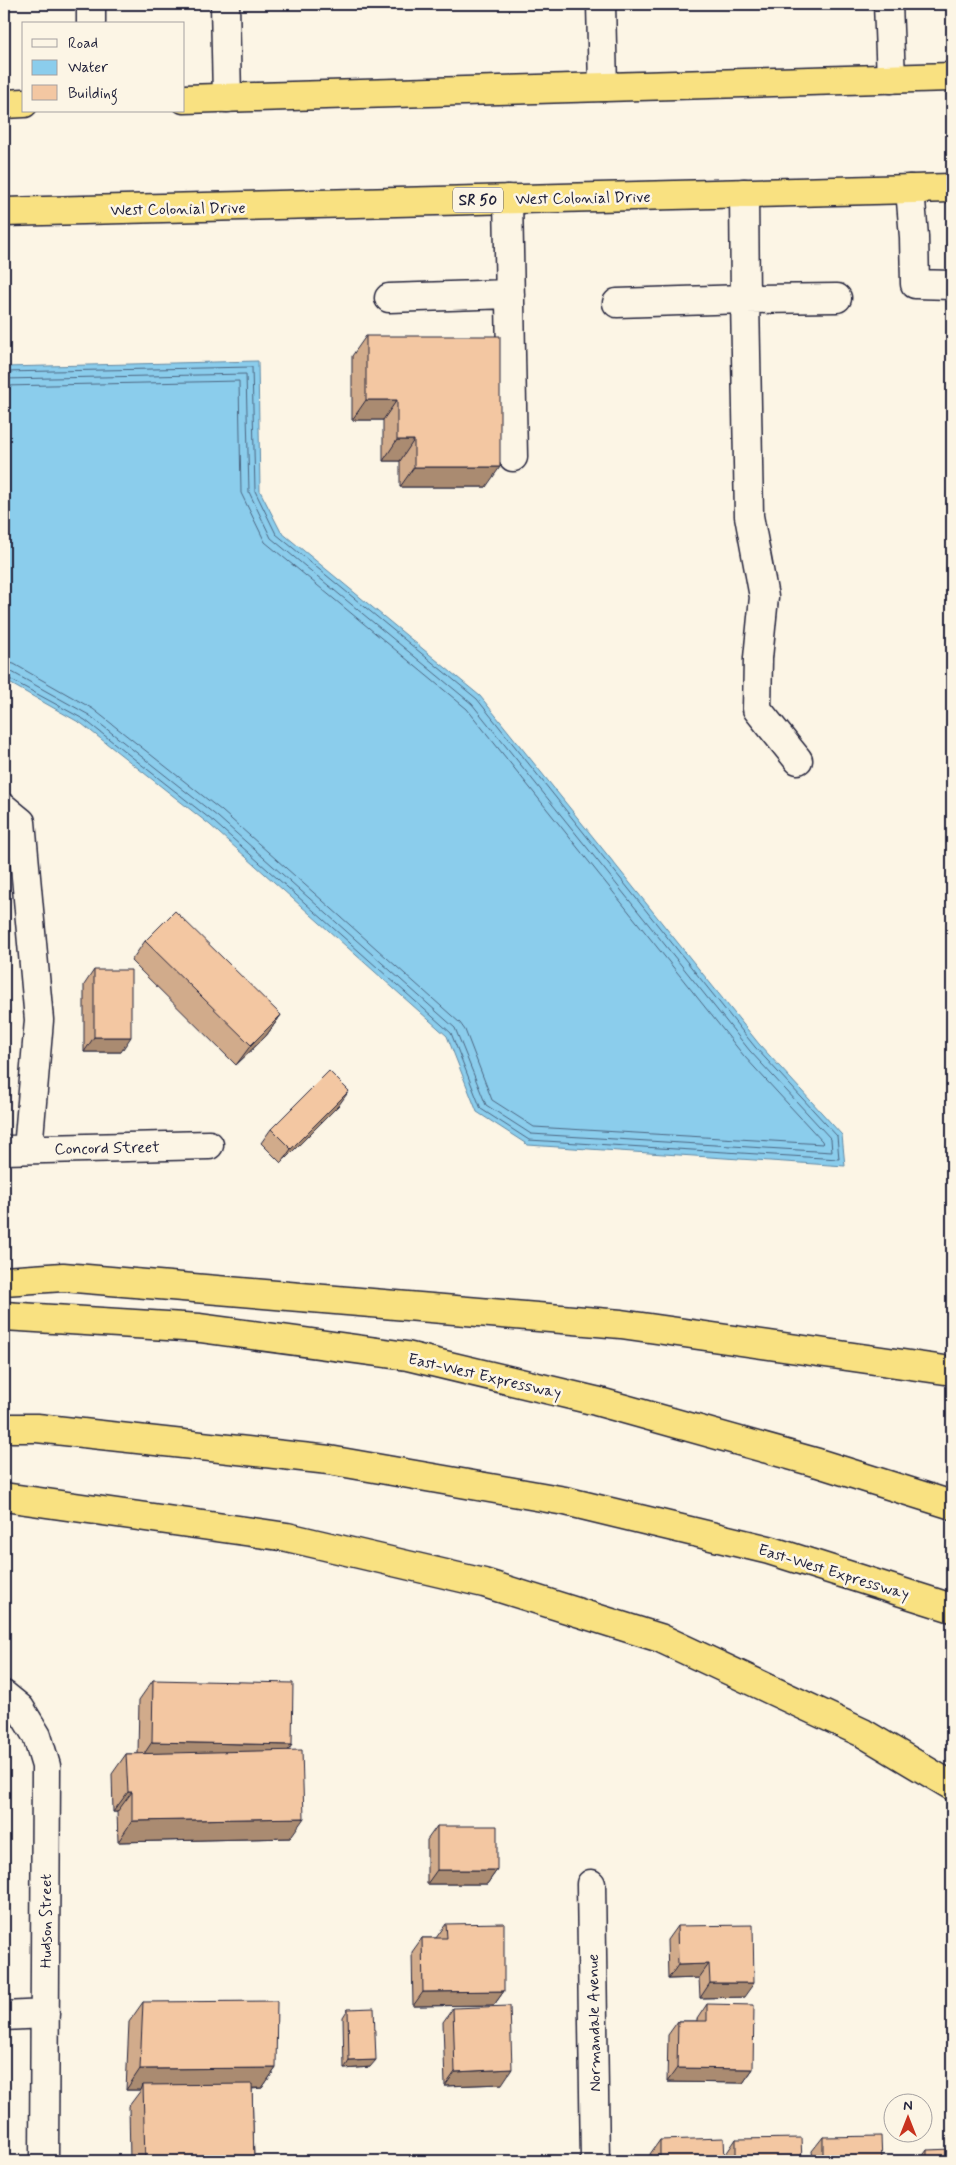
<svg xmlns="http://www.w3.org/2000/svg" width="956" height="2165" font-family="Mynerve,sans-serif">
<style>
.water{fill:#8bcdec;stroke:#6189a5}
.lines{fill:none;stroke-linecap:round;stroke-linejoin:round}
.shore{stroke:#4c6682;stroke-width:1}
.minor-casing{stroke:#22223b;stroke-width:31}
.highway-casing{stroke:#22223b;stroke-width:31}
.minor{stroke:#fcf5e5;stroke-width:28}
.highway{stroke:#f9e181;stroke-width:28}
.wall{fill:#d1ab8b;stroke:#22223b}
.shaded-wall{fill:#aa8b71;stroke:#22223b}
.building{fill:#f3c7a2;stroke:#22223b}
.labels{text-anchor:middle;stroke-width:5;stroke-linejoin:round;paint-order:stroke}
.shield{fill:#fcf5e5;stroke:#63616e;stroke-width:1}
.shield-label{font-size:15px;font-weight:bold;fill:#22223b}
.street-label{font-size:16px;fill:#22223b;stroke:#fcf5e5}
</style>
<rect width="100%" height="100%" fill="#fcf5e5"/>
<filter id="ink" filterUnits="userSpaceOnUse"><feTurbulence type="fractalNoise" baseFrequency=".02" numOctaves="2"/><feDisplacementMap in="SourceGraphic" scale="10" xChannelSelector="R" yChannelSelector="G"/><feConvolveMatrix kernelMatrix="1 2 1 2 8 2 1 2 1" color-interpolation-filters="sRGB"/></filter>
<g filter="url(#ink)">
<path class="water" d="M258,361L260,491L281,532L480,696L759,1044L842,1135L845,1166L528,1145L477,1112L447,1036L210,825L82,724L4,680V367Z"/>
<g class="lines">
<path class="shore" d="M4,372L252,367L255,491L276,534L477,699L755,1047L837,1136L839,1159L529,1140L481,1109L451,1033L214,822L85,720L4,676
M4,379L246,374L249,492L271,538L472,704L750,1051L831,1139L832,1152L531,1134L486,1105L455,1028L218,817L89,715L10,671L4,670
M4,386L239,381L241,493L265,542L467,709L744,1056L822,1141L823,1144L534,1127L492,1100L465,1030L460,1023L222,811L93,709L14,664L4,662"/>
<defs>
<path id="minor" d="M91,4V24
M225,4L227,98
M601,4L603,87
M888,4L891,79
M910,189L914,237L915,284L952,285
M508,199L513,457
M389,298L510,294
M617,303L745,299L744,193
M798,760L757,709L758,658L764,597L749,516L745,299L837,298
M4,808L21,822L39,1020L28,1149
M4,1150L209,1145
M4,1695L20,1708L37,1736L46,1766L44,2161
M591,1884L595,2161
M4,2016L45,2014"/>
<path id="highway" d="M184,99L952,77
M4,104L24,103
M4,212L952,188
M4,1281L63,1277L621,1324L952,1371
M4,1316L200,1328L407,1356L596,1401L818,1463L952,1505
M4,1428H37L329,1460L565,1501L769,1550L952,1608
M4,1497L287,1537L484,1583L660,1638L863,1733L952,1786"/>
</defs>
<use href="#minor" class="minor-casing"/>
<use href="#highway" class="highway-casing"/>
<use href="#minor" class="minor"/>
<use href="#highway" class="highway"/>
</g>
<path class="wall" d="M366,336L486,487H400V461H383V420H352V356Z
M145,941L281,1015L266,1036L236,1065L131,961Z
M94,970L121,1052H84V985Z
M339,1105L281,1163L261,1143L271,1129Z
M153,1680L289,1750L290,1838L118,1842L117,1812H113L112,1774L126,1754H138L139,1700Z
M437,1826L497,1870L487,1884H427V1840Z
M446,1924L504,1991L494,2005L413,2006L412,1952L422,1938H436Z
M677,1926L744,1997L700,1998L699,1978L668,1979L667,1940Z
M143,2002L276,2068L262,2088L252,2089L254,2161H130L129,2106L141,2090H126L129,2022Z
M707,2004L753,2069L743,2083L667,2082L668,2035L678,2021H697V2019Z
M453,2008L502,2084L445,2086L443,2022Z
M348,2009L370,2067L344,2069L343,2017Z
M823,2137L882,2161H813L812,2151Z
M736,2139L802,2161H726V2154Z
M660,2140L725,2161H650V2154Z
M927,2150L952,2161H919Z"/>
<path class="shaded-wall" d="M366,400H397L383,420H352Z
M397,440H414L400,461H383Z
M414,467H500L486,487H400Z
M281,1015L266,1036L236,1065L251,1045Z
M94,1037H131L121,1052H84Z
M349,1091L339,1105L281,1163L291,1149Z
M152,1742L292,1745L278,1765L138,1763Z
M128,1792H132L117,1812H113Z
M304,1818L290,1838L118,1842L132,1821Z
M437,1870H497L487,1884H427Z
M709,1964L699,1978L668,1979L678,1965Z
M710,1983H754L744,1997L700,1998Z
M504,1991L494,2005L413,2006L423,1992Z
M376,2060L370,2067L344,2069L349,2061Z
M276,2068L262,2088L144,2090L143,2085L141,2090H126L140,2069Z
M677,2068L753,2069L743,2083L667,2082Z
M512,2069L502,2084L445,2086L455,2072Z"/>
<path class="building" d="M366,336H500V467H414V440H397V400H366Z
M175,911L281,1015L251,1045L145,941Z
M94,970H131V1037H94Z
M329,1071L349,1091L291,1149L271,1129Z
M153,1680L293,1683L292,1745L152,1742Z
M302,1750L304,1818L132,1821V1792H128L126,1754Z
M437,1826H497V1870H437Z
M504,1923V1991L423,1992L422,1938H447L446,1924Z
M753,1925L754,1983H710L709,1964L678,1965L677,1926Z
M277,2001L276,2068L140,2069L143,2002Z
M707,2004L754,2005L753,2069L677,2068L678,2021H707Z
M510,2006L512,2069L455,2072L453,2008Z
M374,2008L376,2060L349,2061L348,2009Z
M252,2084L254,2161H145L143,2085Z
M881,2136L882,2161H823V2137Z
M724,2138L725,2161H660V2140Z
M801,2138L802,2161H736V2139Z
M952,2149V2161H927V2150Z"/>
</g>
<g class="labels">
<rect class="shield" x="453" y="187.5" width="50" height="25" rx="4"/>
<g class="shield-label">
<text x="478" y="205">SR 50</text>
</g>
<g class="street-label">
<text transform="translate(583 197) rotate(-1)" y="6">West Colonial Drive</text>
<text transform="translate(178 208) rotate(-1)" y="6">West Colonial Drive</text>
<text transform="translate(107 1147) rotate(-1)" y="6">Concord Street</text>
<text transform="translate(485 1375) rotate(13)" y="6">East-West Expressway</text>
<text transform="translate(834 1571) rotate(17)" y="6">East-West Expressway</text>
<text transform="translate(45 1921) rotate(-90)" y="6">Hudson Street</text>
<text transform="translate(593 2023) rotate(-91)" y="6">Normandale Avenue</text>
</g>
</g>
<rect width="956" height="2165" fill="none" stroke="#fcf5e5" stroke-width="20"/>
<rect x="10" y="10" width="936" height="2145" fill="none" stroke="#22223b" stroke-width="2" filter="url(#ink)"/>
<rect x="22" y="22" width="162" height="90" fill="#fcf5e5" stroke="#a5a1a1"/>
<rect x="32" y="39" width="25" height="8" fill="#fcf5e5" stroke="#a5a1a1"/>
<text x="68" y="48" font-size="15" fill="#22223b">Road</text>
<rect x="32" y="60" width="25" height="15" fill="#8bcdec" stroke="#a5a1a1"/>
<text x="68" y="72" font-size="15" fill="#22223b">Water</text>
<rect x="32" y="85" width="25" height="15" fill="#f3c7a2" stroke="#a5a1a1"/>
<text x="68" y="98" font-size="15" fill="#22223b">Building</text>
<g transform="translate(908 2118)"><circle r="24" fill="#fcf5e5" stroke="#a5a1a1"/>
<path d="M0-4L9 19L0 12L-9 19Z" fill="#c8321e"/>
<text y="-8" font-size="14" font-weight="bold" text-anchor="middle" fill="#22223b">N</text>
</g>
</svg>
